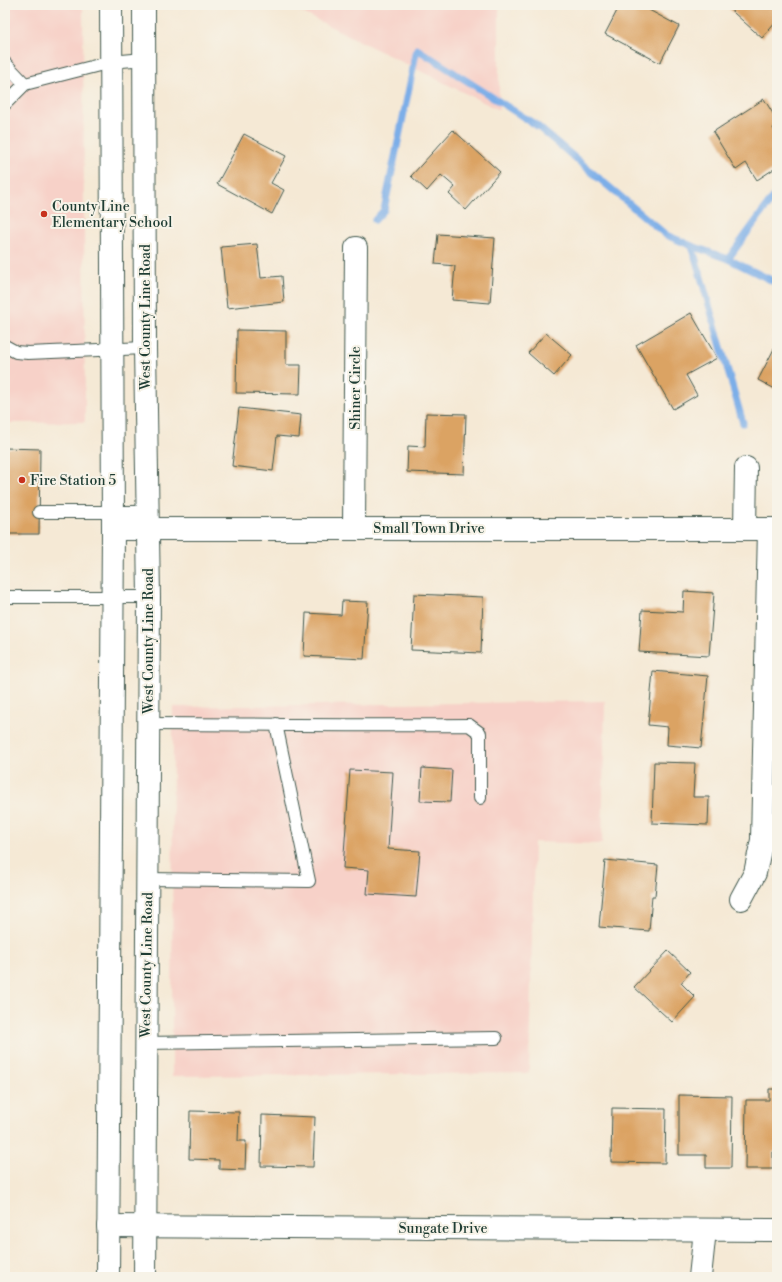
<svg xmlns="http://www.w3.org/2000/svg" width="782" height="1282" font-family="'Libre Bodoni',serif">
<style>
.built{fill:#f7d1c8}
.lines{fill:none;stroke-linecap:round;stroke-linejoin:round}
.stream{stroke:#7caee8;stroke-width:7}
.building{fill:#dba363}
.service-casing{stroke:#3f574c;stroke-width:14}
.minor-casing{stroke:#3f574c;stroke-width:24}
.secondary-casing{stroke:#3f574c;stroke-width:24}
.service{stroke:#fff;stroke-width:12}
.minor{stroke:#fff;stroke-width:22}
.secondary{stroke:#fff;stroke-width:22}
.poi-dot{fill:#c8321e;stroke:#f7f3e8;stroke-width:1.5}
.labels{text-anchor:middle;stroke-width:4;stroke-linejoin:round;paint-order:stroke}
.poi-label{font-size:14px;fill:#1f3d34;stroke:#f7f3e8;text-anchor:start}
.street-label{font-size:14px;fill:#1f3d34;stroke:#f7f3e8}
</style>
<rect width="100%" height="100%" fill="#f7f3e8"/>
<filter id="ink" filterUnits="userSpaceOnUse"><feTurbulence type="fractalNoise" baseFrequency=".025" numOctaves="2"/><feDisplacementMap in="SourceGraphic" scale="8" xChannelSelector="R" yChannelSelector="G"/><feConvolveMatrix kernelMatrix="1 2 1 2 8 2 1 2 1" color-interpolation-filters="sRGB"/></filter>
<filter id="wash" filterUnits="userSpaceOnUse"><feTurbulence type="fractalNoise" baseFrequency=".012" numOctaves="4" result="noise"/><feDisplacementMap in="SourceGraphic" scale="16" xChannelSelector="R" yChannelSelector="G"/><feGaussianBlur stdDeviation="0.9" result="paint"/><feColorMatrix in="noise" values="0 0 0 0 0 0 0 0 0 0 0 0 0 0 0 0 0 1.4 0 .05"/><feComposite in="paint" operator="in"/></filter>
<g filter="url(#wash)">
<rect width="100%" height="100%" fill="#f5e9d5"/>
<path class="built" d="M5,5H83L85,422L5,423Z
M287,5H499V110Z
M605,701L602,844L534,842L529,1073L172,1076L173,707Z"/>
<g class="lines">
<path class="stream" d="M375,220L384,210L417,49L536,125L666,235L692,246L728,259L777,283
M692,246L743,423
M728,259L777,192"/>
</g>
<g id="blocks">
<path class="building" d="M620,5H651L649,10L679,26L660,63L605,34Z
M725,5H777V21L762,38Z
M764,99L777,120V125L773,128L777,135V167L757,180L746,163L736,170L713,132Z
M453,130L500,172L466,210L449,194L455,187L441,175L427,191L411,176Z
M244,134L286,156L271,183L284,190L272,214L217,184Z
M438,234L495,238L490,303L452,300L455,266L435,264Z
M257,244L261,278L282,276L284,302L227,308L221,247Z
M691,313L717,358L686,375L697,395L673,409L636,345Z
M237,330L286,331V365H301L300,394L236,393Z
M546,333L572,355L554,376L528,353Z
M777,343V390L758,380Z
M239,408L301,415L299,438L277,436L273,471L232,466Z
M426,413L466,414L464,474L407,472L408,446L425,447Z
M5,448L40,449L39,534H5Z
M684,591L714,593L709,656L639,652L642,610L683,612Z
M414,594L483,597L481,653L411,650Z
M342,601L368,602L364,659L304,656L306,613L341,615Z
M653,671L708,676L701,748L667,745L668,727L648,725Z
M654,762L695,763L693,797H709L708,825L652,823Z
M422,768L452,770L450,802L420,801Z
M350,770L393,772L388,849L420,851L416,897L367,894L369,870L343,868Z
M605,860L658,865L655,896H652L649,931L599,927Z
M668,951L690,972L681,983L695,997L672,1022L634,987Z
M769,1089H777V1152H773V1169H745L746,1100H769Z
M679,1095L732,1096L731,1168H706V1155H679Z
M612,1108L666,1109L665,1163L611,1162Z
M190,1111L239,1112L238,1141H246L245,1170L219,1169V1160L189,1159Z
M262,1115L315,1117L313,1167L261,1166Z"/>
</g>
</g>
<g filter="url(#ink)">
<use href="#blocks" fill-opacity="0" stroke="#3f574c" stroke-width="1"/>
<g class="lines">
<defs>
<path id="service" d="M5,63L25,84
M5,104L25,84L111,62L144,59
M5,346L16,352L28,353L145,348
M39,512H148
M5,597H149
M147,724C254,724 361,726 469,725L480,733V798
M147,879L309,881L276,724
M145,1043L496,1038"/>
<path id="minor" d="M354,528L356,248
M745,528L746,468
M113,529H777
M741,899L755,873L762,840L769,529
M108,1226L777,1230
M700,1277L705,1230"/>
<path id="secondary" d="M144,5L145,348L149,597L145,1277
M108,1277L113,529L111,5"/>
</defs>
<use href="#service" class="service-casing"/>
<use href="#minor" class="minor-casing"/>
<use href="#secondary" class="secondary-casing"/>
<use href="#service" class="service"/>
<use href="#minor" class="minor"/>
<use href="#secondary" class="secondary"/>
</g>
</g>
<g class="poi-dot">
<circle cx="44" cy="214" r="4"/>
<circle cx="22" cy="480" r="4"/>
</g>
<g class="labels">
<g class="poi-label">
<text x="52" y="211">County Line<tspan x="52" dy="16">Elementary School</tspan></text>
<text x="30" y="485">Fire Station 5</text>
</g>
<g class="street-label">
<text transform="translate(145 317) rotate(-90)" y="5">West County Line Road</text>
<text transform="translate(355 388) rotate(-90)" y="5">Shiner Circle</text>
<text x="429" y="533">Small Town Drive</text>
<text transform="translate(148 641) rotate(-90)" y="5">West County Line Road</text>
<text transform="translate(146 965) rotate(-89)" y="5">West County Line Road</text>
<text x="443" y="1233">Sungate Drive</text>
</g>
</g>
<rect width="782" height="1282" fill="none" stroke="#f7f3e8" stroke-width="20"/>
</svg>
